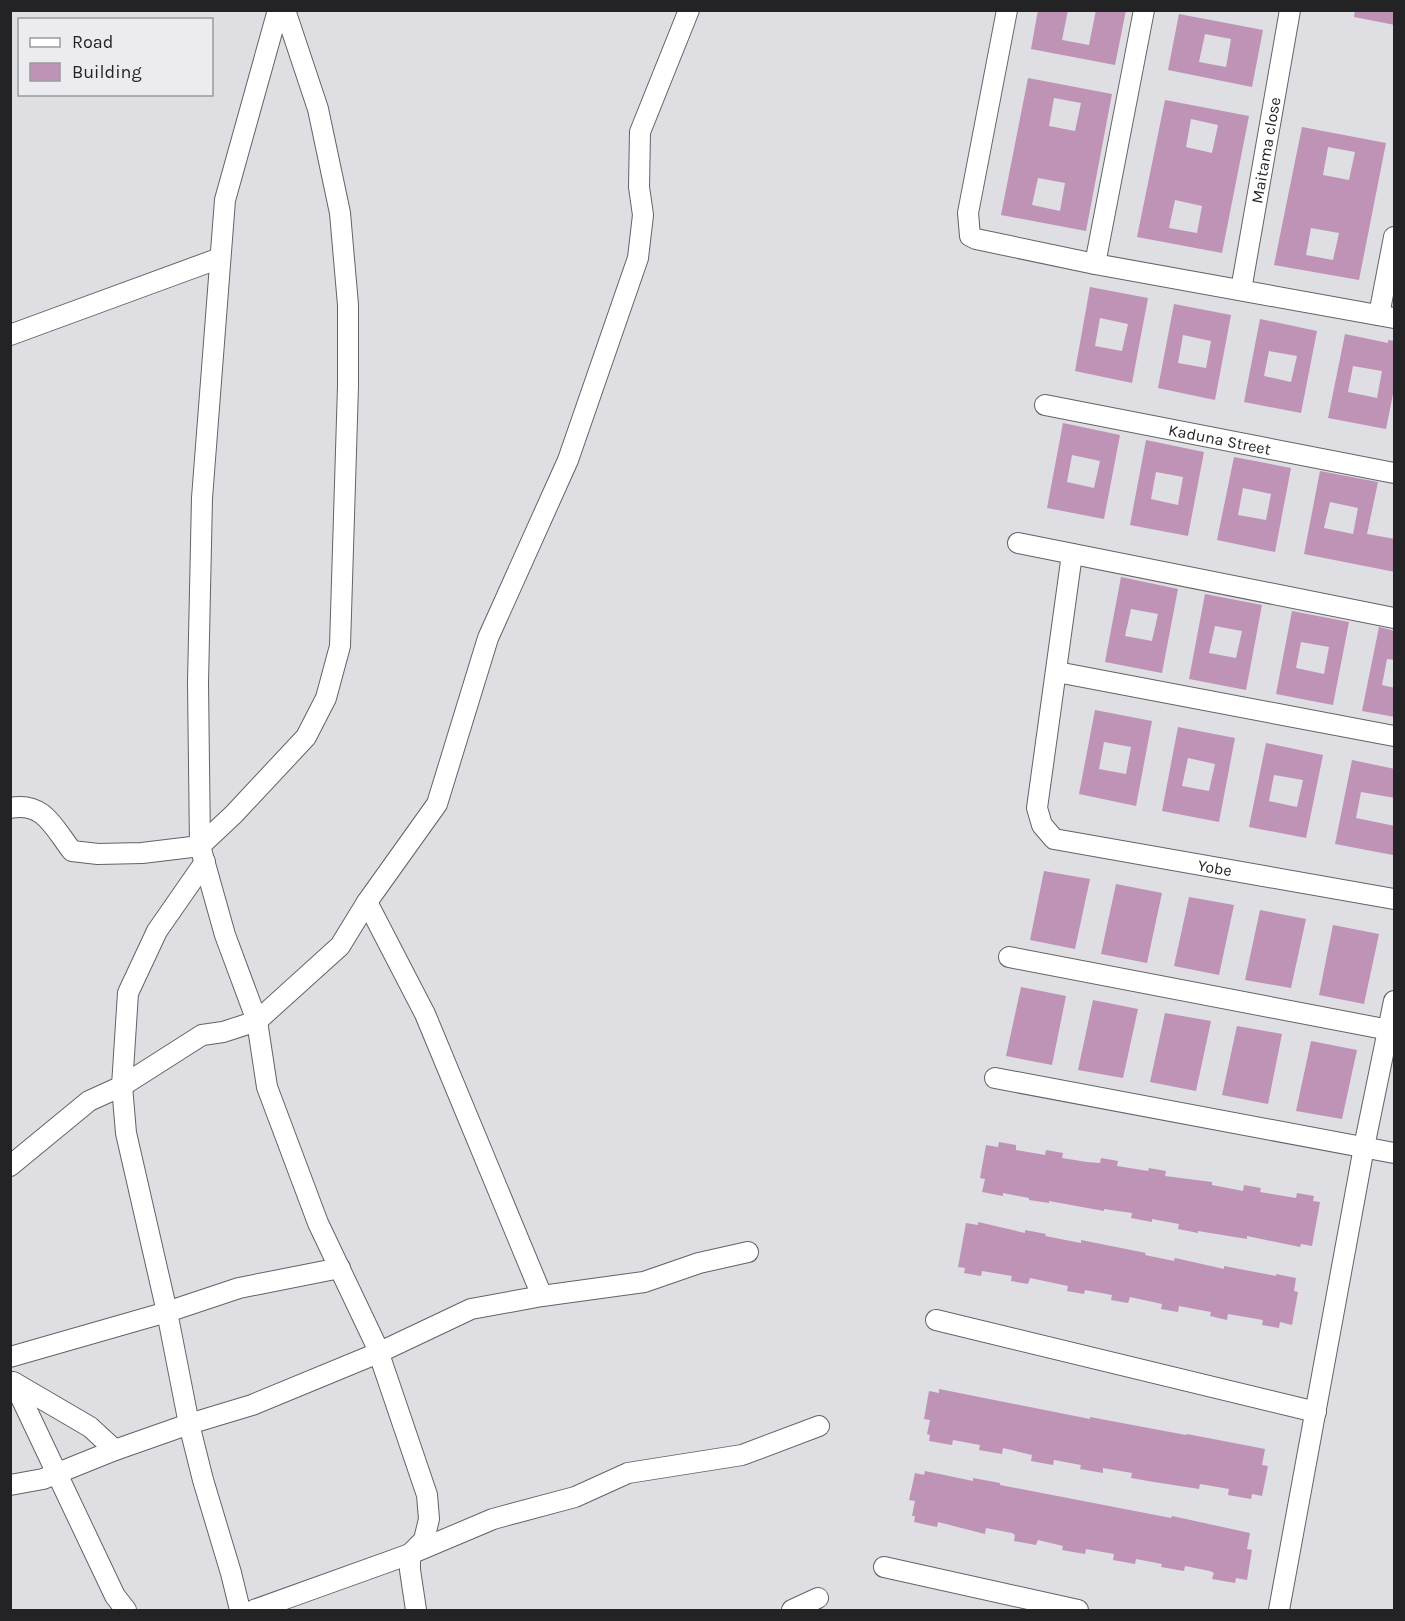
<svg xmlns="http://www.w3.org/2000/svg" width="1405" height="1621" font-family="Karla,sans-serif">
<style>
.building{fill:#be93b6;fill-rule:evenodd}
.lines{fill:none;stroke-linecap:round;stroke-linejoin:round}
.minor-casing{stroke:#636367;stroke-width:22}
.minor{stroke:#fff;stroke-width:20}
.labels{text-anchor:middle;stroke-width:5;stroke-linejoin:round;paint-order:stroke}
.street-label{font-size:16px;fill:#232325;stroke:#ebebf0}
</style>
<rect width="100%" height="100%" fill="#dedee3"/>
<path class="building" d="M1038,10H1068L1062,40L1089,45L1096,10H1126L1115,65L1031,49Z
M1355,10H1395V25L1354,17Z
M1179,14L1263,30L1252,87L1168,70ZM1205,34L1231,39L1226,67L1199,62Z
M1028,78L1112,94L1086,231L1001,215ZM1054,98L1081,103L1075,131L1049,126ZM1038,178L1065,183L1060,211L1032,205Z
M1165,100L1249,116L1222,253L1137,237ZM1191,119L1218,125L1212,153L1186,147ZM1175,200L1202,206L1197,233L1169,228Z
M1302,127L1386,143L1359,280L1274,265ZM1328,147L1355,152L1349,180L1323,175ZM1311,228L1339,233L1333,260L1306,255Z
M1090,287L1148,298L1132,383L1075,371ZM1100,318L1128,324L1122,351L1095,346Z
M1174,304L1231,315L1215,400L1158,388ZM1183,335L1211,341L1206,368L1178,363Z
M1260,319L1317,331L1301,413L1244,402ZM1269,351L1297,356L1291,382L1264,376Z
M1345,334L1388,343V340L1395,341V384L1386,429L1328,418ZM1353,366L1382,371L1377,398L1348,392Z
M1063,423L1120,435L1104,519L1047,508ZM1072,455L1100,461L1094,488L1067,482Z
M1146,440L1204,452L1188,536L1130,525ZM1156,472L1183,477L1178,505L1151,499Z
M1234,457L1291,468L1275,552L1217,540ZM1243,488L1271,494L1266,520L1238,515Z
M1320,471L1378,482L1367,534L1395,539V572L1304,554ZM1330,502L1358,508L1353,534L1324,528Z
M1121,577L1178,589L1162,673L1105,662ZM1131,609L1158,614L1152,641L1125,636Z
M1205,594L1262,605L1246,690L1189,679ZM1215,626L1242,631L1236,658L1209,653Z
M1292,611L1349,622L1333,705L1276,694ZM1301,642L1329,647L1324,674L1296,668Z
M1379,627L1395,631V660L1387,659L1382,685L1395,688V717L1362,711Z
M1095,710L1152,721L1136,806L1079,794ZM1104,742L1131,747L1126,774L1099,769Z
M1178,727L1235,738L1219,822L1162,811ZM1188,758L1215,764L1209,791L1182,786Z
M1266,743L1323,755L1306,838L1249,827ZM1274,775L1303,780L1297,807L1269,801Z
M1352,760L1395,769V798L1361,792L1356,818L1395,826L1393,855L1335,844Z
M1044,871L1090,879L1075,949L1030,940Z
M1116,884L1162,893L1147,963L1101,954Z
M1189,897L1234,905L1219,975L1174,966Z
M1260,910L1306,919L1291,988L1245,980Z
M1333,925L1379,934L1364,1004L1319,995Z
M1021,987L1066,996L1052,1065L1006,1056Z
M1093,1000L1138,1009L1123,1078L1078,1070Z
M1165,1013L1211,1021L1196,1091L1150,1082Z
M1237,1026L1282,1034L1268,1104L1222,1095Z
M1311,1041L1357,1050L1342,1119L1296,1111Z
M999,1142L1016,1145V1150L1045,1155L1046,1150L1063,1153L1062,1158L1087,1162L1100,1163L1101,1158L1118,1161L1117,1166L1148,1171L1149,1168L1166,1171L1165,1176L1212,1182V1185L1243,1191L1244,1185L1261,1188L1260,1192L1296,1198L1297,1193L1314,1196L1313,1201L1320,1202L1312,1246L1301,1244L1300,1247L1247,1236V1239L1198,1231V1233L1178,1229L1179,1224L1152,1219V1222L1131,1218L1132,1213L1104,1209V1211L1049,1201V1203L1029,1200V1198L1003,1193V1196L982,1192L985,1179L980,1178L986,1145L998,1147Z
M978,1222L1025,1233V1230L1046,1234L1045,1236L1081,1243V1240L1146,1253L1145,1255L1174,1261L1175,1258L1224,1269V1266L1276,1276V1274L1296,1278L1294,1291L1298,1292L1292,1325L1280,1322L1279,1328L1262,1325L1263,1320L1228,1314L1227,1320L1210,1316L1211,1312L1179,1306L1178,1312L1161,1309L1162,1304L1130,1297L1128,1303L1111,1300L1112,1295L1085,1290L1084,1294L1067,1291L1068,1286L1030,1278L1028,1284L1011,1281L1012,1276L982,1271L981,1276L964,1273L965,1268L958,1267L966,1223L978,1225Z
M939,1389L1090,1419V1417L1186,1435L1187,1434L1265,1449L1262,1465L1268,1466L1262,1496L1252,1494L1251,1499L1228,1495L1229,1489L1200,1484L1199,1489L1154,1482L1131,1478L1132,1473L1103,1468V1473L1080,1469L1081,1465L1054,1460L1053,1465L1031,1461L1032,1455L1003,1448L1002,1454L979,1450L980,1445L953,1440L952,1445L929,1441L930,1435L927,1434L930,1420L924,1419L929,1391L939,1393Z
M925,1471L973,1481V1478L1000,1483V1485L1171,1518L1172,1516L1250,1533L1247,1549L1252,1550L1247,1580L1236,1578L1235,1583L1212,1579L1214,1573L1210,1571L1185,1566L1184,1571L1161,1567L1162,1564L1136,1559L1135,1564L1113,1560L1114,1554L1086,1549L1085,1554L1062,1550L1063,1546L1038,1540L1036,1545L1014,1541L1015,1535L1012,1533L986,1528L985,1534L938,1522L937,1527L914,1522L915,1516H912L915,1501L909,1500L915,1473L924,1475Z"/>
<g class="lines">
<defs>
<g id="minor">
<path d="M278,10L225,200L202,498L198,683L200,846L225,935L257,1021L267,1087L318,1223L376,1345L427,1495L429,1519L424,1540L410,1554V1570L416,1610"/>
<path d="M1007,10L968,213L970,236L976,239L1095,264L1394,318"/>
<path d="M1095,264L1144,10"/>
<path id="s1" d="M1241,290L1290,10"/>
<path d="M1379,315L1394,237"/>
<path d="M10,335L220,258"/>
<path id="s2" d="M1045,405L1394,473"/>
<path d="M1018,543L1394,618"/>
<path id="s3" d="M1072,554L1037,808L1042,825L1054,839L1394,899"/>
<path d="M1057,672L1394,736"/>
<path d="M10,808C44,801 54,828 72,851L98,854L142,853L200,846L234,814L306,737L326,698L340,646L348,386V305L340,213L318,109L285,10"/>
<path d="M205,862L157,931L128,993L122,1086L126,1133L167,1312L189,1424L203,1480L231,1573L240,1610"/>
<path d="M367,902L425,1014L542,1296"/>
<path d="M1009,957L1389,1030"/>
<path d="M995,1078L1394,1153"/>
<path d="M10,1166L89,1101L122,1086L202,1035L223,1032L257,1021L340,946L367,902L437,804L488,638L568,460L638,258L643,215L639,187L640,132L689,10"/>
<path d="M936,1320L1316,1412"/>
<path d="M10,1357L167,1312L239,1288L340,1268"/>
<path d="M13,1382L90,1427L115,1450"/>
<path d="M14,1383L115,1596L126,1610"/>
<path d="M10,1485L43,1479L115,1450L189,1424L252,1405L378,1353L471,1309L542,1296L644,1282L699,1263L748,1252"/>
<path d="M884,1567L1078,1610"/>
<path d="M254,1610L410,1554L493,1519L575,1497L628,1473L742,1455L819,1426"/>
<path d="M792,1610L818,1598"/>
<path d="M1279,1610L1364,1147L1394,1001"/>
</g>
</defs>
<use href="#minor" class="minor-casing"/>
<use href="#minor" class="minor"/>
</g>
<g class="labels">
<g class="street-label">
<text dy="6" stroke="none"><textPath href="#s1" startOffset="142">Maitama close</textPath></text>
<text dy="6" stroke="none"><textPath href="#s2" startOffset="178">Kaduna Street</textPath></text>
<text dy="6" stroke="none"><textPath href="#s3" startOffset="456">Yobe</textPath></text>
</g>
</g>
<rect width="1405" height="1621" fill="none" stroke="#232325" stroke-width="24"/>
<rect x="18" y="18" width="195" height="78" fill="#ebebf0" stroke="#9b9b9f" stroke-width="1.5"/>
<rect x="30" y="38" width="30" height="9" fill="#ffffff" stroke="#9b9b9f" stroke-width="1.5"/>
<text x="72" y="48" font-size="18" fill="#232325">Road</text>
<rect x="30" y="63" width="30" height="18" fill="#be93b6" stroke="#9b9b9f" stroke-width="1.5"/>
<text x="72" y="78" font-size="18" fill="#232325">Building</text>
</svg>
